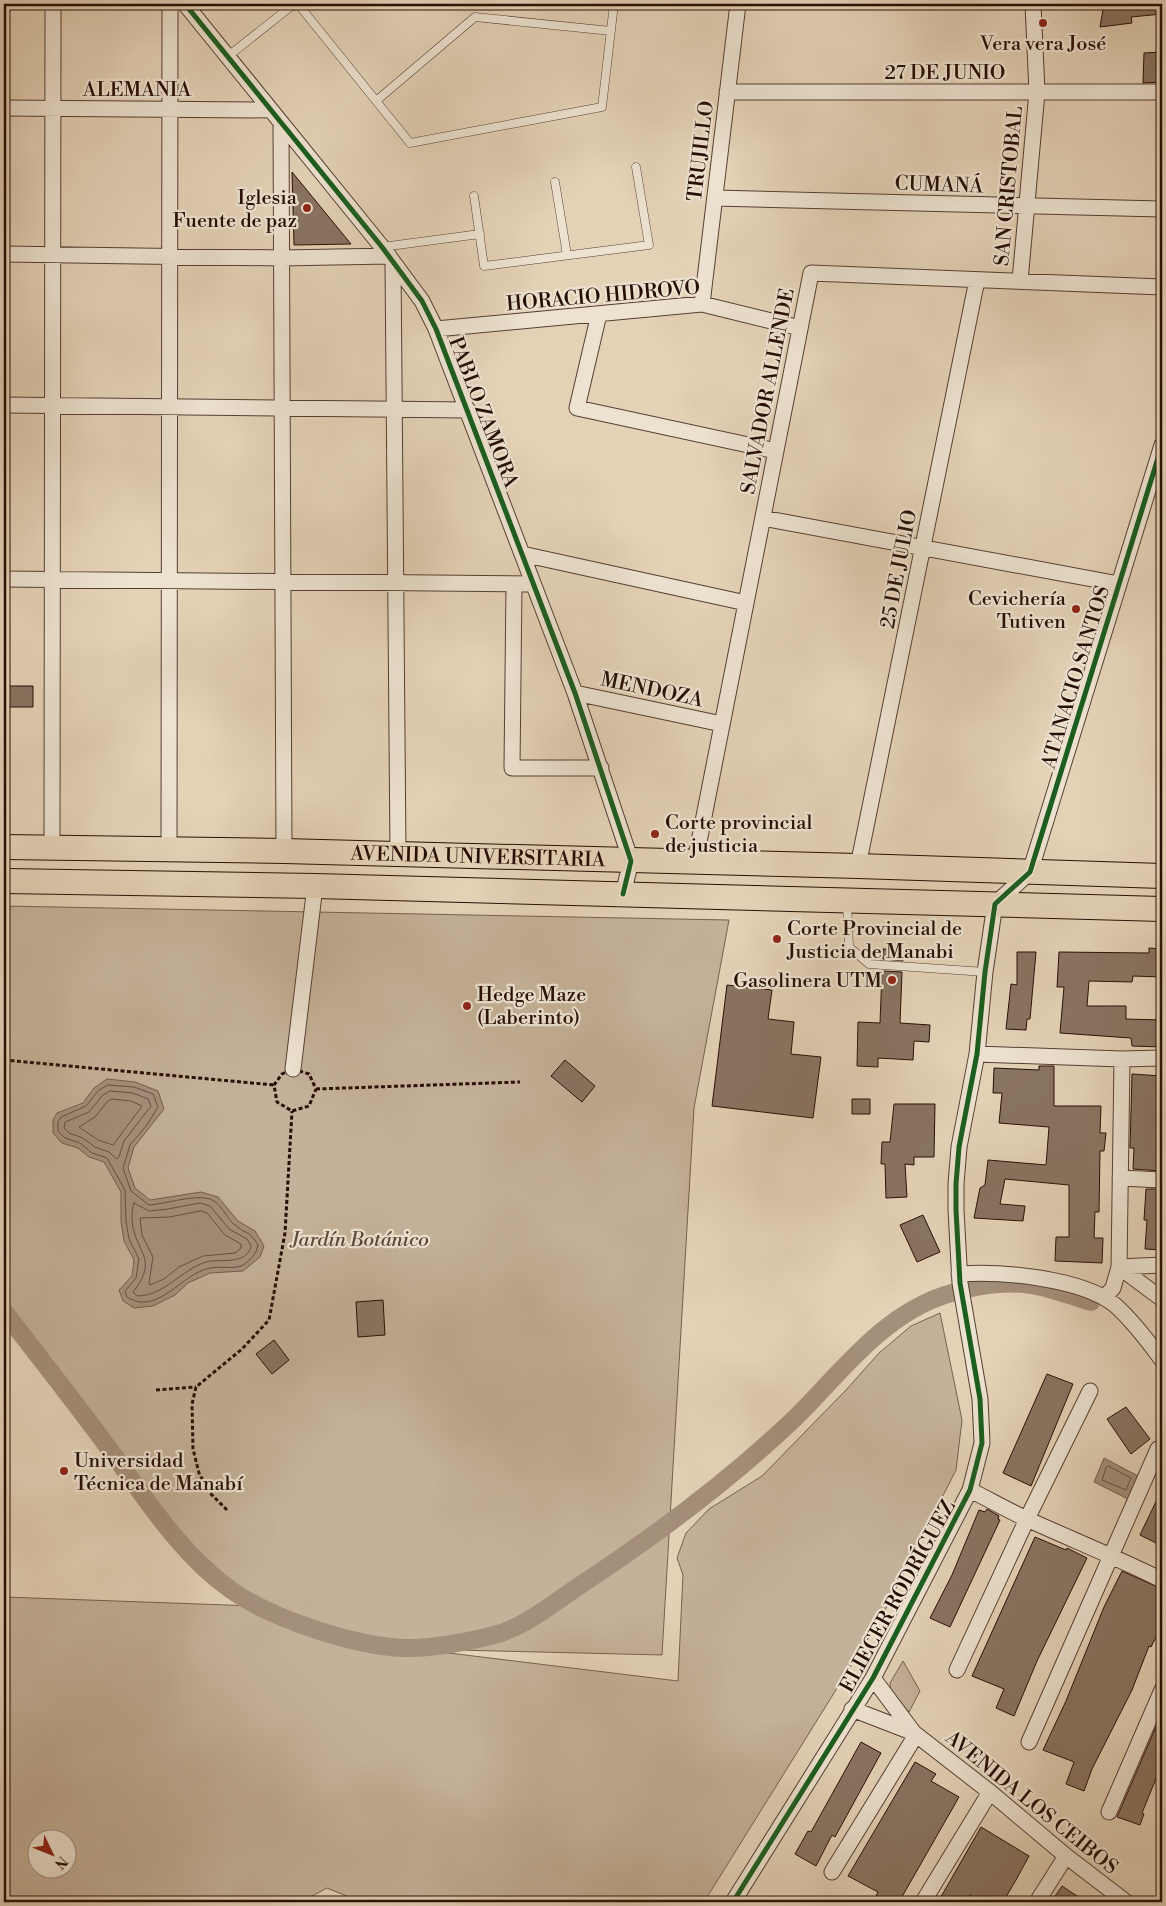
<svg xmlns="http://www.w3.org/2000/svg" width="1166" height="1906" font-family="'Libre Bodoni',serif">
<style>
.green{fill:#c4b199;stroke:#76604f;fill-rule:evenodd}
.water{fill:#a48f7a;stroke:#725b4b}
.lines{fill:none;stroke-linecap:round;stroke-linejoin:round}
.shore{stroke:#664e40;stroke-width:1}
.canal{stroke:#a48f7a;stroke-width:18}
.building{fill:#897462;stroke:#270e05}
.lane-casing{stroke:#563f32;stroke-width:9}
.street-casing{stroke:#563f32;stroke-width:17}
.primary-casing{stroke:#270e05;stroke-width:26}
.path{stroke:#270e05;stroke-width:3;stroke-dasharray:4 2.5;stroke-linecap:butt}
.lane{stroke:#ede2d0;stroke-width:8}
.street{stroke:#ede2d0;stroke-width:15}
.primary{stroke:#e4d2b7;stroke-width:24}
.cycleway-casing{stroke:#ede2d0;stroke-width:8}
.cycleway{stroke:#1b5e20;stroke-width:5}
.poi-dot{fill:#8f2418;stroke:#ede2d0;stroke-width:2}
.labels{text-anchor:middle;stroke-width:4.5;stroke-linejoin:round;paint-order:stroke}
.poi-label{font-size:20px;fill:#270e05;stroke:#ede2d0;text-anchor:start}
.street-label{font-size:20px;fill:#270e05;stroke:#ede2d0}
.park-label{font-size:20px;font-style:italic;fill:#5e4739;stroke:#ede2d0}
</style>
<rect width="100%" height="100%" fill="#e4d2b7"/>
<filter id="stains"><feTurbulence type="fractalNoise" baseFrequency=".004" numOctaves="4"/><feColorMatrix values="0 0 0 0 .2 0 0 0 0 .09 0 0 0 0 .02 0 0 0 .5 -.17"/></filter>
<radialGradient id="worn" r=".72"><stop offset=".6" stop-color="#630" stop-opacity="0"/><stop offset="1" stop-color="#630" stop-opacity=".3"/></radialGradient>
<path class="green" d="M4,906L729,920L694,1108L662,1655L416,1649L678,1681L683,1575L677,1558L686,1533L709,1509L762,1476L846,1390L879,1353L911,1326L940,1313L962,1420L956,1470L882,1616L704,1902H361L327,1888L301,1902H4V1597L255,1606L212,1575L162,1520L72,1399L4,1311ZM38,1838H68V1868H38Z
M903,1661L920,1691L909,1712L891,1693L890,1683Z"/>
<path class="water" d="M107,1079L135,1082L158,1091L164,1109L134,1147L128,1168L135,1188L150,1200L201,1192L218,1197L238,1221L255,1231L264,1246L260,1257L243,1271L210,1273L188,1283L175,1295L153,1306L134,1308L123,1301L119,1290L132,1276L134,1260L124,1241L121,1222V1192L104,1162L89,1157L78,1148L62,1143L53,1133V1120L57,1113L83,1103L94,1088Z
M1104,1458L1138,1476L1128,1499L1094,1482Z"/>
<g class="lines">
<path class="shore" d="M108,1085L134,1087L153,1094L158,1107L147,1125L130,1145L123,1168L131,1191L149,1205C166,1204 201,1192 214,1201C223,1207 227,1219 235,1225C247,1235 249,1230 258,1245C257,1254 249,1262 241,1266C232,1269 220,1266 210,1268C182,1273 157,1317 127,1297L125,1291L136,1278L139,1259L129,1239L126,1221L125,1190L107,1158L92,1153L80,1143L65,1138L58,1131V1122L61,1117L86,1106L98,1091Z
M110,1091L133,1093L148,1099L151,1106L124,1141L119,1157L117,1159L109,1152L95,1147L83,1138L69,1133L64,1128L65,1122L89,1112L102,1096Z
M112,1099L131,1101L142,1106L113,1145L98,1140L79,1127L95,1117L107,1102Z
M134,1203L149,1211L168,1209L200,1203L210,1206L229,1229L247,1239L251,1246C247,1266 220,1258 206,1262C181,1270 164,1296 137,1296L133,1292C161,1257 133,1252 132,1218C132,1213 132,1207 134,1203Z
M201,1211L207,1213L225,1235L241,1244V1248L235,1253L203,1256L179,1267L164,1279L150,1285L149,1283L153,1257L142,1235L140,1218L169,1217Z
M1108,1466L1131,1478L1126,1490L1102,1480L1106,1468Z"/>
<path class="canal" d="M4,1311C38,1356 74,1401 107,1446C144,1496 180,1554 231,1590C272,1619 354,1646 404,1648C428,1649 467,1642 491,1636C524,1628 552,1604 579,1586C655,1536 728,1482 794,1419C840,1374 881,1316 945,1295C972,1286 1004,1281 1032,1285C1052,1289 1072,1296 1091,1302"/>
</g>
<path class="building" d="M1104,4H1162V14L1131,17L1132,23L1100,27Z
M1162,52V82L1143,83L1144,53Z
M292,172L351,244L294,245Z
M4,686H33V707H4Z
M1149,948L1162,949V977L1133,976L1132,982L1089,981L1087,1006H1126V1019L1162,1020V1047L1132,1046L1131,1038L1060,1033L1064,987H1057L1059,952L1149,953Z
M883,949L903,950V961L883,959Z
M1017,952H1036L1030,1019H1027L1026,1030L1006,1029L1011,984L1017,985Z
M882,971L902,972L900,1023L930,1025L929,1042L914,1041L913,1060L878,1058V1067L857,1066L858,1022L880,1023Z
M727,985L772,990L768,1019L794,1022L791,1054L821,1057L813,1118L712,1106Z
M565,1060L595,1086L582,1102L551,1076Z
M1039,1066H1054V1106H1101L1100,1133H1106L1104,1151H1100L1099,1212H1095L1094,1238H1103L1102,1263L1055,1261L1056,1237H1069V1185L1005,1179L1000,1204L1025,1206L1023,1221L974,1218L980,1188L985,1185L988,1160L1046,1165L1049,1127L999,1123L1002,1093H993L994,1068L1039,1070Z
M1132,1074L1162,1076V1171L1133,1169L1134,1148H1130Z
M852,1099H870V1114H852Z
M894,1104H935L934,1157H914V1165L905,1164L907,1197L886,1198L885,1164H881L882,1142H890Z
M1146,1189H1162V1250L1145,1249L1147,1220H1144Z
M923,1215L940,1252L917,1262L900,1225Z
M383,1300L385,1335L358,1337L356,1302Z
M274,1340L289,1360L272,1374L256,1354Z
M1047,1374L1073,1384L1031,1486L1003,1473Z
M1126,1407L1150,1439L1131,1454L1107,1419Z
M1162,1489V1535L1158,1544L1140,1535Z
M987,1509L999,1516L998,1519L1000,1520L950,1627L930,1618L952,1575L979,1510L985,1512Z
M1035,1537L1066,1550L1067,1548L1087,1558L1037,1661L1014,1716L996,1708L1004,1689L972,1676Z
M1122,1571L1162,1589V1625L1151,1647L1149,1646L1132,1690L1092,1769L1084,1791L1066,1784L1074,1762L1043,1750L1066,1701L1104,1607Z
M1162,1713V1764L1142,1813L1144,1814L1140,1825L1117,1817Z
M861,1742L881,1753L835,1837L832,1835L816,1866L795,1854L808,1831L811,1832Z
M915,1762L936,1774L931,1781L959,1797L899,1902H883L875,1898L878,1892L848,1876Z
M981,1827L1029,1856L1016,1880L1003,1902H983L970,1895L965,1902H938Z
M1062,1886L1086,1902H1051Z"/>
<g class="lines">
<defs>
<path id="lane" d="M298,4L410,143L602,107L614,4
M227,57L294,4
M376,101L475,17L611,31
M555,182L567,255
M474,196L484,266L649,245L636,167
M382,247L480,234
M847,902L849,947L869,964L985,972"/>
<path id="street" d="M185,4L382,247L422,301L436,329L575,693L631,861L623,894
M727,92H1162
M4,108L271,110
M281,123L284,851
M715,198L1162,209
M4,254L281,258L389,256
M393,262L398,854
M1020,281L1037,92L1033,4
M702,304L738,4
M599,314L577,408L776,451
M436,329L702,304L800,328
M4,405L468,410
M763,518L1119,584
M522,554L746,603
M4,579L533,584
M514,584L512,768H601
M575,693L722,724
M52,847L53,4
M169,849L170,4
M695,862L811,273L1162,287
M858,866L977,280
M977,1054L1122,1059L1162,1058
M293,1069L315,886
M1120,1178L1162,1180
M1119,1267L1162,1299
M1119,1267L1162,1265
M959,1274C1001,1271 1082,1278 1115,1305C1133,1321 1148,1341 1162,1360
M1104,1298L1113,1288L1119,1267L1122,1059
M970,1490C990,1500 1009,1511 1029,1520C1073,1540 1118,1558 1162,1580
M957,1670L1027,1519L1090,1391
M873,1678L914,1733L990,1792L1066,1856L1126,1902
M852,1709L914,1733
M1029,1742L1158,1449
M1109,1812L1162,1690
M832,1872L916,1735
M733,1902L873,1678L970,1490L982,1443L980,1399L960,1283L956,1210V1184L959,1147L977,1054L985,972L995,904L1030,872L1162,445
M923,1902L990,1792
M1037,1902L1066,1856"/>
<g id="primary">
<path id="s1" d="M4,847L284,851L858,866L1162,876"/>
<path d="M4,881L315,886L1162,909"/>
</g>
</defs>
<use href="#lane" class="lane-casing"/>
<use href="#street" class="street-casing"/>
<use href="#primary" class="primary-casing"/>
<path class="path" d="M4,1060L274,1085
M293,1069L309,1074L316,1089L309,1106L292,1111L277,1102L274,1085L282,1074Z
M316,1089L520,1082
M156,1390L196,1387
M227,1510L209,1492L199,1473L193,1449L192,1404L196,1387L242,1349L269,1320L285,1233L292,1111"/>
<use href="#lane" class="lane"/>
<use href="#street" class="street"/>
<use href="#primary" class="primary"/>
<defs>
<path id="cycleway" d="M185,4L382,247L422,301L436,329L575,693L631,861L623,894
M733,1902L873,1678L970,1490L982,1443L980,1399L960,1283L956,1210V1184L959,1147L977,1054L985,972L995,904L1030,872L1162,445"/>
</defs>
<use href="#cycleway" class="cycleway-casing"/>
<use href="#cycleway" class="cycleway"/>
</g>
<g class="poi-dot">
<circle cx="1043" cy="23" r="5"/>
<circle cx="307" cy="208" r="5"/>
<circle cx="1076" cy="609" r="5"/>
<circle cx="655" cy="834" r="5"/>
<circle cx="777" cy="939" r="5"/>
<circle cx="892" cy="980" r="5"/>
<circle cx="467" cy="1006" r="5"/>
<circle cx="64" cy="1471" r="5"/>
</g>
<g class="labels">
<g class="poi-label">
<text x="1043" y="50" text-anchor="middle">Vera vera José</text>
<text x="297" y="204" text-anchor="end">Iglesia<tspan x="297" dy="23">Fuente de paz</tspan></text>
<text x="1066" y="605" text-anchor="end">Cevichería<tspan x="1066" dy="23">Tutiven</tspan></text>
<text x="665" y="829">Corte provincial<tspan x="665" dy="23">de justicia</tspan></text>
<text x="787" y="935">Corte Provincial de<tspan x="787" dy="23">Justicia de Manabi</tspan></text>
<text x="882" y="987" text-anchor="end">Gasolinera UTM</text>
<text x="477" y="1001">Hedge Maze<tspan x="477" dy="23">(Laberinto)</tspan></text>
<text x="74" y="1467">Universidad<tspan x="74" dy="23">Técnica de Manabí</tspan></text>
</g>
<g class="street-label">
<text x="945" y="79">27 DE JUNIO</text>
<text x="137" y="96">ALEMANIA</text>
<text transform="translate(700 151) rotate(-83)" y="7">TRUJILLO</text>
<text transform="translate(939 184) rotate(2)" y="7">CUMANÁ</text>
<text transform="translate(1008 186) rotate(-85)" y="7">SAN CRISTOBAL</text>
<text transform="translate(603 295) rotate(-5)" y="7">HORACIO HIDROVO</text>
<text transform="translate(767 391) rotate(-79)" y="7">SALVADOR ALLENDE</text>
<text transform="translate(484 412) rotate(69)" y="7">PABLO ZAMORA</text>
<text transform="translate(898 569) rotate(-79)" y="7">25 DE JULIO</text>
<text transform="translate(1075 677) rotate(-73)" y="7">ATANACIO SANTOS</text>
<text transform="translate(652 689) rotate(12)" y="7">MENDOZA</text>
<text dy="7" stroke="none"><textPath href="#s1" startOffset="474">AVENIDA UNIVERSITARIA</textPath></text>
<text transform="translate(897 1596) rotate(-61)" y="7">ELIECER RODRÍGUEZ</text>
<text transform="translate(1032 1802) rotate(39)" y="7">AVENIDA LOS CEIBOS</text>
</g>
<g class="park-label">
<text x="360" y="1246">Jardín Botánico</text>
</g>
</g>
<rect width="1166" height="1906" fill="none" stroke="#e4d2b7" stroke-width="20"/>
<rect x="5" y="5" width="1156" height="1896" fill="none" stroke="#270e05" stroke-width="2.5"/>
<rect x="10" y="10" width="1146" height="1886" fill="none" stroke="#270e05"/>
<g transform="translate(52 1854) rotate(133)"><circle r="24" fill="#ede2d0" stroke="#9e8d7f"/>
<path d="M0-4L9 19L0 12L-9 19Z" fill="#8f2418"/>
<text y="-8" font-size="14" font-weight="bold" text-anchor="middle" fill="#270e05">N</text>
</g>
<rect width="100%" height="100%" filter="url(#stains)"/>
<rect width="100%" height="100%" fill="url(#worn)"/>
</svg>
